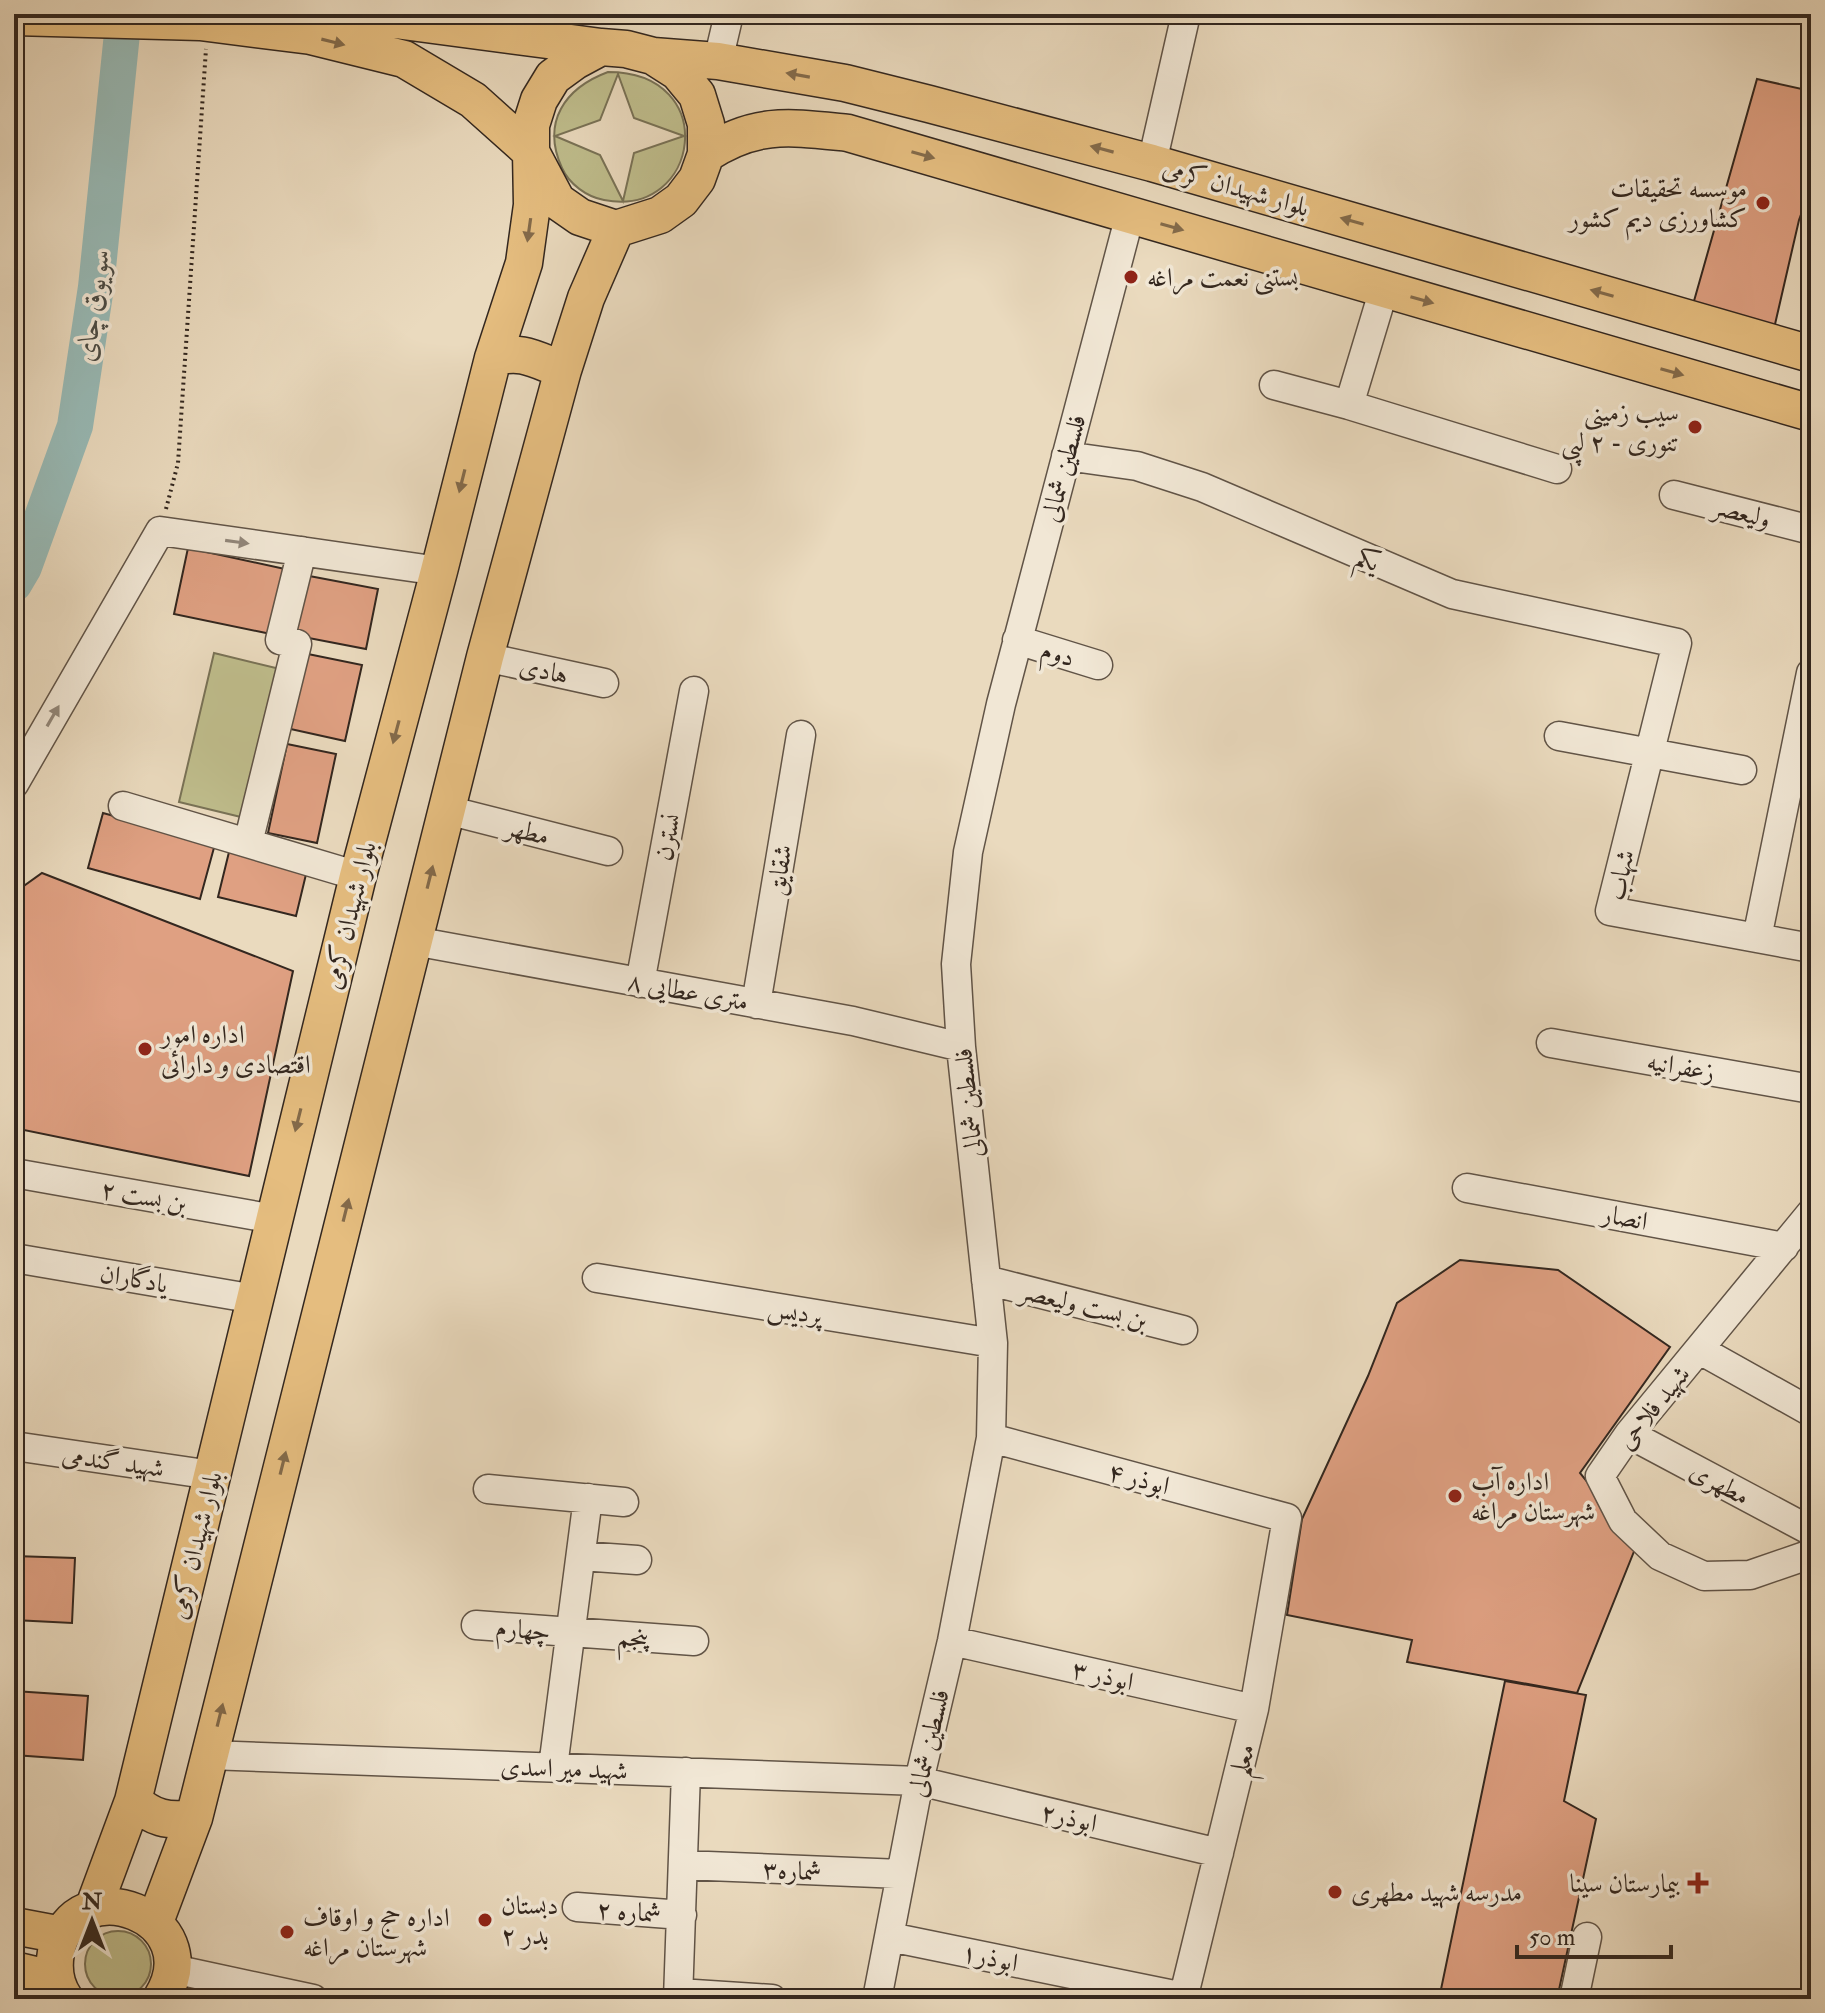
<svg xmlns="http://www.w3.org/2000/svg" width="1825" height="2013" font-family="'IM FELL Double Pica',Amiri,serif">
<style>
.green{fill:#bfbd8c;stroke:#797256;stroke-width:2;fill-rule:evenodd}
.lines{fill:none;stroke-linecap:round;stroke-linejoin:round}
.river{stroke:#98bab6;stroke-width:36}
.building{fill:#dfa082;stroke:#33271f;stroke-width:2}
.minor-casing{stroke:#615447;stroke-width:31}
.major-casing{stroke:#33271f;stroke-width:39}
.path{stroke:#33271f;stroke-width:4;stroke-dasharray:2 4;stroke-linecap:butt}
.minor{stroke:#f1e7d5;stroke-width:28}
.major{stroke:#e5bd7f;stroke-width:36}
.oneway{fill:#836a4a}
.oneway2{fill:#92877a}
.poi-dot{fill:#8f2418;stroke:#f1e7d5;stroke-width:3}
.labels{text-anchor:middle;stroke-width:7;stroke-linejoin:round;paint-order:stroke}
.street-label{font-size:26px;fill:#33271f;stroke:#f1e7d5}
.poi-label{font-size:26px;fill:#33271f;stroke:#f1e7d5;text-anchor:start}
.water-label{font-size:28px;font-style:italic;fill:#4c4c45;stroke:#f1e7d5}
</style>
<rect width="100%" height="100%" fill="#eadabe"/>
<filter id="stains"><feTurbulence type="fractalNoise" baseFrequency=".0025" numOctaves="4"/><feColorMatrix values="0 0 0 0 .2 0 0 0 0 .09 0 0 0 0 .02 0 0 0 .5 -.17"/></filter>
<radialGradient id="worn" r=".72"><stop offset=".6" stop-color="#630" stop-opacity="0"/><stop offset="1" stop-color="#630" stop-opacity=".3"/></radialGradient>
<path class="green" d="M608,72C722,72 700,219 604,200C587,197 569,184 562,168C541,122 565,88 608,72ZM618,74L634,118L684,136L634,153L623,201L600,155L555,136L600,120Z
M214,653L280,669L245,818L179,802Z
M85 1964a33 33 0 1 1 66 0a33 33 0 1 1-66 0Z"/>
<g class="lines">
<path class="river" d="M14,584L24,567L75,426L96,287L124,14"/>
</g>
<path class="building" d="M1757,79L1811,91V187L1799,220L1773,333L1692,308Z
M188,548L285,569L271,634L174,614Z
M304,575L378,589L366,649L293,635Z
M303,653L362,665L345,741L286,728Z
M287,744L336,754L317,843L268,833Z
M103,813L215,844L200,899L88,868Z
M230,848L308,866L296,916L218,897Z
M42,873L293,971L249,1176L14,1128V893Z
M1460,1260L1558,1270L1670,1347L1580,1473L1637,1544L1577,1693L1407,1662L1412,1640L1287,1615L1302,1519L1368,1376L1397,1303Z
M14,1556L75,1558L72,1623L14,1620Z
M1505,1681L1586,1695L1564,1801L1596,1819L1557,1999H1439Z
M14,1691L88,1696L83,1760L14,1755Z"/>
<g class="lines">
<defs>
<path id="minor" d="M718,61L729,14
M1152,163L1186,14
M1384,289L1349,405L1557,469
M1274,385L1349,405
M1066,456L1137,466L1202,487L1452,594L1677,643L1610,911L1811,948
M1674,495L1811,530
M1017,640L1098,665
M485,657L604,683
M1559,736L1742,770
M14,784L160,531L439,571
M123,806L358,876
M447,810L608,851
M248,843L297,644L280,640L302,551
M1757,938L1811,673
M414,941L853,1021L961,1047
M640,983L694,691
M756,1004L801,735
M1551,1043L1811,1089
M14,1173L274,1219
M1467,1188L1784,1247
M1811,1213L1629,1434L1600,1476L1623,1521L1660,1556L1704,1576L1750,1575L1811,1554
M14,1258L255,1299
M597,1278L993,1343
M986,1280L1183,1330
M1700,1350L1811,1412
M1629,1434L1811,1531
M991,1438L1287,1518L1254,1709L1183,1999
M14,1446L212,1475
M488,1489L624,1502
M581,1556L637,1560
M476,1625L694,1641
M952,1641L1254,1709
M209,1755L919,1781L1219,1853
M553,1767L588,1498
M683,1865L901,1874
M577,1907L682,1915
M890,1937L1184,1997
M173,1969L313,1999
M679,1993L772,1999
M678,1999L686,1772
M877,1999L919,1781L952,1641L991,1438L993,1343L961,1047L956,964L968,852L1001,704L1130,215
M1574,1999L1587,1937"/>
<path id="major" d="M350,14L601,47
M14,17L200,22L311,36L404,59L473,100L531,152L532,205L524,263L493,358L439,571L358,876L133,1801L93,1909
M601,47L626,49L653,56L678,72L697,95L706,124V154L697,179L681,200L660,215L616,229L580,217L557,201L531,152V125L539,100L553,77L575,61Z
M653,56L718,61L845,83L929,104L1152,163L1811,354
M706,154C756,121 790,127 848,133L1811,413
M493,358C522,349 536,360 563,370
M133,1801C153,1818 167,1822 194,1818
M155,1922L194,1818L485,657L563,370L586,298L616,229
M14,1926L62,1935
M14,1970L56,1980
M65,1999C55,1985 53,1969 56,1952C74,1865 213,1916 161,1999"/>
</defs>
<use href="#minor" class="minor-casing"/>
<use href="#major" class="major-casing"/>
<path class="path" d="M166,509L178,463L206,49"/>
<use href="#minor" class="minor"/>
<use href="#major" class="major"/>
</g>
<defs><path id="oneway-solid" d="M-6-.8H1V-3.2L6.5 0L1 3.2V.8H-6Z" transform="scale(2)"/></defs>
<g class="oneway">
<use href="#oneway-solid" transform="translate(333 42) rotate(14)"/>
<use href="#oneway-solid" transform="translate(798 75) rotate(-170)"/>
<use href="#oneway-solid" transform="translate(1102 149) rotate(-165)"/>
<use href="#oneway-solid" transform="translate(923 155) rotate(16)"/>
<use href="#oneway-solid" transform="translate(1352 221) rotate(-164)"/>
<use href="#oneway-solid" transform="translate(1172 227) rotate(16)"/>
<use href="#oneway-solid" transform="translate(529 230) rotate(98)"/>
<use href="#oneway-solid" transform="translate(1602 293) rotate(-164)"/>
<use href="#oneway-solid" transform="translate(1422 300) rotate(16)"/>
<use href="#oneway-solid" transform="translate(1672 372) rotate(16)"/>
<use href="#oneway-solid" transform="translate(462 481) rotate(104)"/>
<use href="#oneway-solid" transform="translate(396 732) rotate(105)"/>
<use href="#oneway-solid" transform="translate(430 877) rotate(-76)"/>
<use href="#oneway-solid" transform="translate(298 1120) rotate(104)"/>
<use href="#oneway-solid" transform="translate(346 1210) rotate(-76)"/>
<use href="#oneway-solid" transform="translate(283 1463) rotate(-76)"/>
<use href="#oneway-solid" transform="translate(220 1715) rotate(-76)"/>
</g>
<g class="oneway2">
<use href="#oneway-solid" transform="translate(237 542) rotate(8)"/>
<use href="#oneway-solid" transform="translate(53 716) rotate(-60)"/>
</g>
<g class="poi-dot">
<circle cx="1763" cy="203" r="8"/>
<circle cx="1131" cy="277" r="8"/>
<circle cx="1695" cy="427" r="8"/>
<circle cx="145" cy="1049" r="8"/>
<circle cx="1455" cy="1496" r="8"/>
<path d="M1694 1871h8v8h8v8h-8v8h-8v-8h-8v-8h8z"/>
<circle cx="1335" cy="1892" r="8"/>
<circle cx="485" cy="1920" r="8"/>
<circle cx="287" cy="1932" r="8"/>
</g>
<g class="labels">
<g class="street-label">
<text transform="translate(1236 187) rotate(16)" y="9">بلوار شهیدان کرمی</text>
<text transform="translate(1063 468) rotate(-75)" y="9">فلسطین شمالی</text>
<text transform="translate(1742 512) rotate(14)" y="9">ولیعصر</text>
<text transform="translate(1368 559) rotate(23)" y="9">یکم</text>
<text transform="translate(1058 653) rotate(17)" y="9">دوم</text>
<text transform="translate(544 670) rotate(12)" y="9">هادی</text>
<text transform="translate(528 831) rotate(14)" y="9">مطهر</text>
<text transform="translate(667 837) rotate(-79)" y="9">نسترن</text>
<text transform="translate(779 870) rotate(-81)" y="9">شقایق</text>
<text transform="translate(1620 875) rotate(-78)" y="9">شهاب</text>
<text transform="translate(349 915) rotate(-76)" y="9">بلوار شهیدان کرمی</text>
<text transform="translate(688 991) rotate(10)" y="9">۸ متری عطایی</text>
<text transform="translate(1681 1066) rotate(10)" y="9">زعفرانیه</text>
<text transform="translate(968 1103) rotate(-96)" y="9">فلسطین شمالی</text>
<text transform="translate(144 1196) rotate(10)" y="9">بن بست ۲</text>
<text transform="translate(1625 1217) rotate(11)" y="9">انصار</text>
<text transform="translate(134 1278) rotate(10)" y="9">یادگاران</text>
<text transform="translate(1084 1305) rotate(14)" y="9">بن بست ولیعصر</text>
<text transform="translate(795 1311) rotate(9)" y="9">پردیس</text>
<text transform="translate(1653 1407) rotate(-51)" y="9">شهید فلاحی</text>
<text transform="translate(113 1461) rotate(8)" y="9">شهید گندمی</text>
<text transform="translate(1139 1478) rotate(15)" y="9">ابوذر ۴</text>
<text transform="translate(1720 1483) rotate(28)" y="9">مطهری</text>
<text transform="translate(195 1545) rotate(-76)" y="9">بلوار شهیدان کرمی</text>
<text transform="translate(523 1629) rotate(5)" y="9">چهارم</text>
<text transform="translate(633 1637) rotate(4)" y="9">پنجم</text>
<text transform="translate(1103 1675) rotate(13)" y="9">ابوذر ۳</text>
<text transform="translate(928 1743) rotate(-77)" y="9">فلسطین شمالی</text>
<text transform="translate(1242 1760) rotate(-76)" y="9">معلم</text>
<text transform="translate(564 1768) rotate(2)" y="9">شهید میر اسدی</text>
<text transform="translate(1069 1817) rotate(13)" y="9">ابوذر۲</text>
<text transform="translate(792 1870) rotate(3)" y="9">شماره۳</text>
<text transform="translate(629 1911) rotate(4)" y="9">شماره ۲</text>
<text transform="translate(990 1957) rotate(12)" y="9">ابوذر۱</text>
</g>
<g class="poi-label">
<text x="1747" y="197" text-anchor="end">موسسه تحقیقات<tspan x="1747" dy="30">کشاورزی دیم کشور</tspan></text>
<text x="1147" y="286">بستنی نعمت مراغه</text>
<text x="1679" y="421" text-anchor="end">سیب زمینی<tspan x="1679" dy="30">تنوری - ۲ لپی</tspan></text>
<text x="161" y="1043">اداره امور<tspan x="161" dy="30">اقتصادی و دارائی</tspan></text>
<text x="1471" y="1490">اداره آب<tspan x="1471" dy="30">شهرستان مراغه</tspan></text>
<text x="1680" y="1892" text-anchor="end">بیمارستان سینا</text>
<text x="1351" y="1901">مدرسه شهید مطهری</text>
<text x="501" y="1914">دبستان<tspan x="501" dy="30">بدر ۲</tspan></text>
<text x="303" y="1926">اداره حج و اوقاف<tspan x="303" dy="30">شهرستان مراغه</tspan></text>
</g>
<g class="water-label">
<text transform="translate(92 305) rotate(-82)" y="10">سویوق چای</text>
</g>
</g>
<rect width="1825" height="2013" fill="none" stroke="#eadabe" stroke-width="48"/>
<rect x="16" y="16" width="1793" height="1981" fill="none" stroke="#33271f" stroke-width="4"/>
<rect x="24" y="24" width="1777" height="1965" fill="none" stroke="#33271f" stroke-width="2"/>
<g transform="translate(92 1921)" stroke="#f1e7d5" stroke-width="6" paint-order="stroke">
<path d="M0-6L14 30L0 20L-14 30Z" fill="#33271f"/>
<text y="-12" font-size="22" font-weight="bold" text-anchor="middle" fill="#33271f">N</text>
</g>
<path d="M1517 1945v12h154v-12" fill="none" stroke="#33271f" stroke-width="4"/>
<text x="1529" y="1945" font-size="24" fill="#33271f" stroke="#f1e7d5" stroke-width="6" paint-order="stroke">50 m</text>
<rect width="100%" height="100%" filter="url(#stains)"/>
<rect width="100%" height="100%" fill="url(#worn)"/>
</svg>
